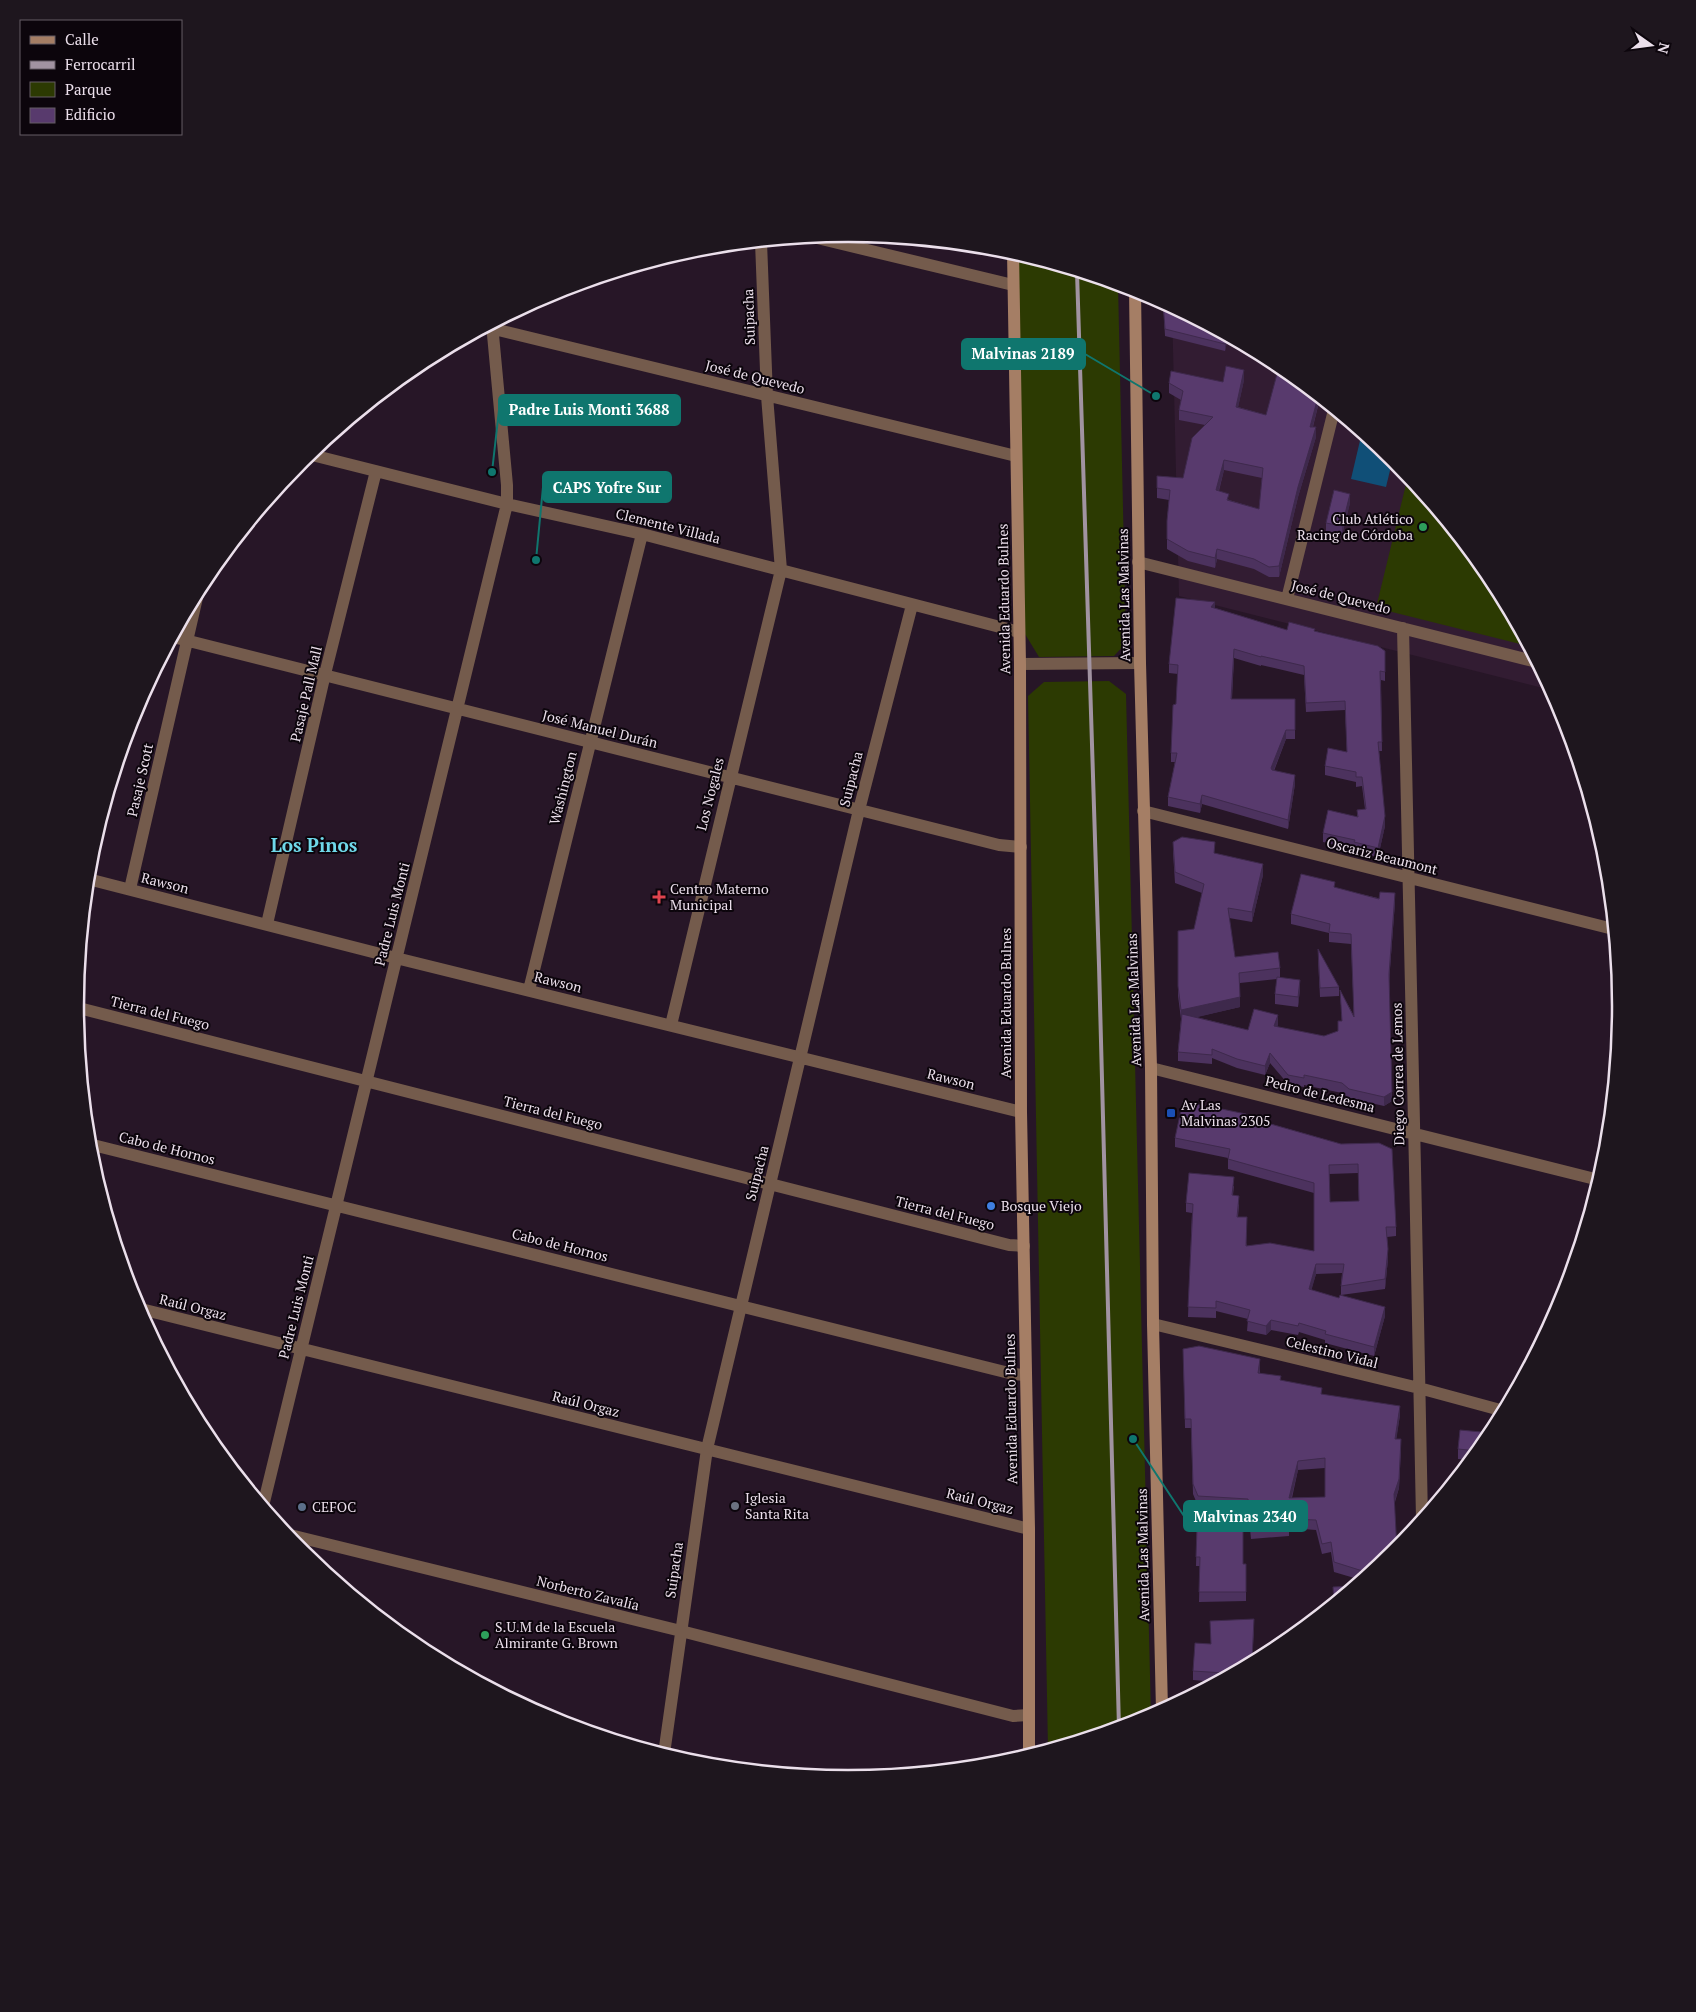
<svg xmlns="http://www.w3.org/2000/svg" width="1696" height="2012" font-family="'PT Serif',serif">
<style>
.built{fill:#321c32}
.green{fill:#2c3a02}
.water{fill:#104f77}
.lines{fill:none;stroke-linecap:round;stroke-linejoin:round}
.minor{stroke:#745b4c;stroke-width:12}
.secondary{stroke:#a57e65;stroke-width:12}
.rail{stroke:#a193a1;stroke-width:4}
.wall{fill:#4c325e;fill-rule:evenodd}
.shaded-wall{fill:#3e294c}
.building{fill:#583a6d;stroke:#3e294c;fill-rule:evenodd}
.leisure-dot{fill:#2e9e5b;stroke:#0c050c;stroke-width:2}
.health-dot{fill:#e0444e;stroke:#0c050c;stroke-width:2}
.transit-dot{fill:#1a4fb4;stroke:#0c050c;stroke-width:2}
.shop-dot{fill:#3f7fe0;stroke:#0c050c;stroke-width:2}
.worship-dot{fill:#6b7280;stroke:#0c050c;stroke-width:2}
.service-dot{fill:#5c6f8a;stroke:#0c050c;stroke-width:2}
.labels{text-anchor:middle;stroke-width:4;stroke-linejoin:round;paint-order:stroke}
.street-label{font-size:14px;fill:#ebdfeb;stroke:#0c050c}
.poi-label{font-size:14px;fill:#ebdfeb;stroke:#0c050c;text-anchor:start}
.district-label{font-size:19px;font-weight:bold;fill:#6fd8e9;stroke:#0c050c}
.rim{fill:none;stroke:#ebdfeb;stroke-width:2.5}
.leader{fill:none;stroke:#0f766e;stroke-width:2}
.callout-dot{fill:#0f766e;stroke:#0c050c;stroke-width:2}
.callout{fill:#0f766e;stroke:#0f766e;stroke-width:2}
.callout-label{font-size:15px;text-anchor:middle;font-weight:bold;fill:#fff}
</style>
<rect width="100%" height="100%" fill="#271627"/>
<path class="built" d="M1172,307L1278,363L1395,460L1491,577L1551,690L1179,596Z"/>
<path class="green" d="M1017,253L1118,284L1126,643L1114,656L1039,657L1025,634Z
M1408,476L1491,577L1528,646L1376,608Z
M1109,681L1126,694L1151,1716L1144,1720L1048,1749L1028,696L1044,682Z"/>
<path class="water" d="M1362,432L1393,458L1386,487L1351,479Z"/>
<g class="lines">
<path class="minor" d="M813,237L1013,285
M486,327L1016,456
M308,454L507,504L642,534L1019,632
M1138,562L1537,662
M1287,599L1334,410
M1403,628C1412,925 1415,1222 1422,1519
M173,637L999,845L1021,847
M1020,664L1140,663
M1143,811L1613,929
M88,879L396,958L1021,1112
M130,889L199,589
M267,924L325,674L376,471
M529,990L642,534
M75,1007L1009,1245L1024,1246
M671,1025L781,570L767,396L761,242
M1151,1068L1599,1180
M89,1144C396,1222 705,1296 1013,1374L1025,1375
M137,1308L1029,1529
M1153,1324L1419,1388L1504,1411
M263,1506L507,504V485L492,324
M286,1534L681,1631L1013,1716L1029,1715
M1162,1703L1172,1705
M664,1754L707,1449L859,810L912,605"/>
<path class="secondary" d="M1013,252L1020,664L1021,1112L1029,1529V1755
M1135,289L1140,663L1151,1068L1153,1324L1162,1710"/>
<path class="rail" d="M1077,272L1099,965L1119,1728"/>
</g>
<path class="wall" d="M1163,302L1228,337L1225,351L1165,336Z
M1297,379L1320,398L1313,427L1316,437L1298,497L1279,577H1269L1254,569L1217,559L1215,568L1188,561L1167,549V521L1169,500L1157,498V476L1183,478L1205,425L1179,420V410L1181,400L1169,393V383L1223,382L1244,380L1238,407L1266,415ZM1224,470L1262,478L1259,509L1229,500L1219,491Z
M1350,503L1342,535L1326,532V523Z
M1215,608L1287,630L1315,631L1385,651V681L1381,680L1382,751H1379L1385,826L1378,857L1354,852V849L1323,842V833L1357,817V810L1365,809L1362,786L1356,787V782L1325,775V766L1347,752L1345,710L1306,712L1304,675L1261,665V666L1234,658L1232,699H1295V739H1286L1274,771L1295,784L1288,829L1202,804L1200,813L1168,806V797L1175,762H1171V753L1176,704L1178,674L1169,673V664Z
M1173,842L1215,854L1263,875L1252,922L1229,918L1235,957L1280,968V977L1300,989L1298,1007L1275,1004V994L1277,979L1240,983V1007L1196,1017L1248,1030L1278,1024L1277,1027L1324,1036L1338,1032L1342,1021L1340,990L1354,1016L1351,944L1329,942V933L1291,924V914L1335,888L1395,902L1389,981L1392,1101L1384,1106L1349,1098L1342,1093L1304,1085V1087L1288,1084L1270,1063L1265,1075L1237,1068L1212,1058V1064L1178,1061V1052L1181,1019L1178,996V931L1194,929L1202,893L1175,883L1173,852Z
M1318,958L1339,987V996L1320,997Z
M1246,1117L1341,1144L1379,1143L1396,1227V1236L1387,1237L1388,1259L1385,1289L1341,1295L1385,1316L1374,1356L1325,1343V1340L1299,1332L1298,1335L1271,1330L1266,1335L1247,1331L1248,1319L1216,1311V1318L1188,1317L1192,1213L1186,1212V1203L1234,1186L1233,1195L1239,1205L1238,1217L1247,1246L1314,1251V1193L1228,1169V1158L1175,1147V1138ZM1358,1173L1359,1201L1330,1202L1329,1174ZM1342,1273L1341,1286V1295L1339,1298L1311,1290L1316,1274Z
M1183,1349L1260,1368V1373L1281,1380L1322,1394L1400,1415L1396,1439L1401,1449L1399,1488L1395,1502L1394,1553L1361,1580L1334,1572L1331,1552L1322,1554L1316,1530L1289,1528V1536L1251,1539L1248,1508L1198,1506L1193,1494L1191,1428H1185ZM1325,1468V1497L1292,1498L1298,1470Z
M1491,1436L1471,1460L1458,1459V1449Z
M1197,1528L1243,1564H1246V1601L1199,1602L1200,1566H1196Z
M1254,1629L1252,1660L1255,1661L1216,1682L1193,1680V1671L1210,1644Z"/>
<path class="shaded-wall" d="M1226,336L1228,337L1225,351V344Z
M1244,370V380L1236,417V407Z
M1318,397L1320,398L1310,437V427Z
M1316,427V437L1298,497L1279,577V566L1298,487Z
M1224,460V470L1216,500V490Z
M1350,494V503L1342,535V526Z
M1217,549V559L1215,568V558Z
M1215,602V611L1211,607Z
M1234,649V658L1231,708V699Z
M1286,730V739L1271,777V768Z
M1295,775V784L1288,829V820Z
M1202,795V804L1200,813V804Z
M1385,816V826L1378,857V848Z
M1263,864V875L1252,922V912Z
M1395,893V902L1389,983V974Z
M1300,980V989L1298,1007V997Z
M1240,997V1007L1181,1021V1010Z
M1278,1015V1024L1274,1036V1026Z
M1270,1053V1063L1265,1075V1066Z
M1392,1092V1101L1384,1106V1097Z
M1388,1249V1259L1385,1289V1279Z
M1316,1264V1274L1309,1299V1289Z
M1385,1307V1316L1374,1356V1347Z
M1271,1320V1330L1266,1335V1326Z
M1260,1359V1368L1258,1382V1373Z
M1400,1406V1415L1395,1449V1439Z
M1401,1439L1399,1488L1394,1503V1494Z
M1298,1461V1470L1289,1507V1498Z"/>
<path class="building" d="M1163,302L1226,336L1225,344L1165,329Z
M1226,366L1244,370L1236,407L1266,415L1277,374L1297,379L1318,397L1310,427H1316L1298,487L1279,566L1269,567L1254,559L1217,549L1215,558L1188,551L1167,539V521L1170,490L1157,488V476L1183,478L1192,438L1213,417L1179,410L1183,391L1169,383L1171,371L1223,382ZM1224,460L1263,468L1259,509L1227,500L1229,494L1216,490Z
M1334,490L1350,494L1342,526L1326,523Z
M1176,598L1215,602L1211,607L1287,630L1289,622L1315,629L1314,631L1378,646L1385,651V672L1380,671L1382,742H1378L1385,816L1378,848L1354,842L1355,840L1323,833L1328,810L1358,817L1357,810L1366,809L1362,777H1356V772L1325,766L1328,748L1347,752L1345,701L1306,703L1304,666L1261,656V657L1234,649L1231,699H1295V730H1286L1271,768L1272,770L1295,775L1288,820L1202,795L1200,804L1168,797L1177,753H1171L1173,705L1176,704L1178,665L1169,664Z
M1182,837L1215,842L1214,853L1263,864L1252,912L1228,908L1235,957L1278,952L1280,968L1239,973L1240,997L1181,1010L1178,986V931L1194,929L1204,884L1175,872L1173,842Z
M1301,874L1335,882L1334,887L1379,899L1380,892L1395,893L1389,974L1392,1092L1384,1097L1349,1089L1342,1083L1304,1075V1078L1288,1075L1270,1053L1265,1066L1237,1059L1212,1049V1055L1178,1052L1182,1014L1248,1030L1254,1009L1278,1015L1274,1026L1324,1036L1338,1031V1021H1342L1340,990L1354,1017L1351,934L1329,932L1330,924L1291,914Z
M1318,949L1339,987L1320,988Z
M1277,977L1300,980L1298,997L1275,994Z
M1183,1101L1246,1114V1117L1341,1144L1379,1143L1392,1149L1396,1227H1386L1388,1249L1385,1279L1341,1286L1344,1264H1316L1309,1289L1339,1298L1340,1295L1385,1307L1374,1347L1325,1334L1326,1331L1299,1323L1298,1326L1271,1320L1266,1326L1247,1321L1250,1310L1216,1301V1308L1188,1307L1193,1204L1186,1203L1189,1173L1234,1177L1232,1195L1239,1196L1237,1217H1247L1246,1246L1270,1243L1314,1251V1183L1228,1159L1230,1149L1175,1138ZM1358,1164L1359,1201L1330,1202L1329,1165Z
M1199,1346L1260,1359L1258,1373L1281,1376L1280,1380L1322,1388L1321,1394L1400,1406L1395,1439H1401L1399,1479L1394,1494L1397,1550L1394,1553L1369,1573L1334,1562L1331,1542L1322,1544L1316,1520L1289,1519V1527L1251,1530L1248,1499L1198,1496L1193,1484L1191,1419H1185L1183,1349ZM1325,1458V1497L1289,1498L1298,1461Z
M1460,1430L1492,1433L1478,1451L1458,1449Z
M1197,1528L1243,1529V1564H1246V1592H1199L1200,1557H1196Z
M1353,1586L1334,1603L1333,1587Z
M1254,1619L1252,1660L1255,1661L1225,1677V1673L1193,1671L1195,1643L1211,1644L1210,1621Z"/>
<g class="leisure-dot">
<circle cx="1423" cy="527" r="5"/>
<circle cx="485" cy="1635" r="5"/>
</g>
<path class="health-dot" d="M656.5 889.5h5v5h5v5h-5v5h-5v-5h-5v-5h5z"/>
<rect class="transit-dot" x="1166" y="1108" width="10" height="10" rx="2.5"/>
<circle class="shop-dot" cx="991" cy="1206" r="5"/>
<circle class="worship-dot" cx="735" cy="1506" r="5"/>
<circle class="service-dot" cx="302" cy="1507" r="5"/>
<g class="labels">
<g class="street-label">
<text transform="translate(749 317) rotate(-92)" y="5">Suipacha</text>
<text transform="translate(755 377) rotate(14)" y="5">José de Quevedo</text>
<text transform="translate(668 526) rotate(14)" y="5">Clemente Villada</text>
<text transform="translate(1124 595) rotate(-91)" y="5">Avenida Las Malvinas</text>
<text transform="translate(1341 597) rotate(14)" y="5">José de Quevedo</text>
<text transform="translate(1004 599) rotate(-91)" y="5">Avenida Eduardo Bulnes</text>
<text transform="translate(306 694) rotate(-77)" y="5">Pasaje Pall Mall</text>
<text transform="translate(600 729) rotate(14)" y="5">José Manuel Durán</text>
<text transform="translate(851 779) rotate(-76)" y="5">Suipacha</text>
<text transform="translate(140 780) rotate(-77)" y="5">Pasaje Scott</text>
<text transform="translate(563 788) rotate(-76)" y="5">Washington</text>
<text transform="translate(710 794) rotate(-76)" y="5">Los Nogales</text>
<text transform="translate(1382 856) rotate(14)" y="5">Oscariz Beaumont</text>
<text transform="translate(165 883) rotate(14)" y="5">Rawson</text>
<text transform="translate(392 914) rotate(-76)" y="5">Padre Luis Monti</text>
<text transform="translate(558 982) rotate(14)" y="5">Rawson</text>
<text transform="translate(1134 1000) rotate(-92)" y="5">Avenida Las Malvinas</text>
<text transform="translate(1006 1003) rotate(-90)" y="5">Avenida Eduardo Bulnes</text>
<text transform="translate(160 1013) rotate(14)" y="5">Tierra del Fuego</text>
<text transform="translate(1398 1074) rotate(-91)" y="5">Diego Correa de Lemos</text>
<text transform="translate(951 1079) rotate(14)" y="5">Rawson</text>
<text transform="translate(1320 1094) rotate(14)" y="5">Pedro de Ledesma</text>
<text transform="translate(553 1113) rotate(14)" y="5">Tierra del Fuego</text>
<text transform="translate(167 1148) rotate(14)" y="5">Cabo de Hornos</text>
<text transform="translate(757 1173) rotate(-76)" y="5">Suipacha</text>
<text transform="translate(945 1213) rotate(14)" y="5">Tierra del Fuego</text>
<text transform="translate(560 1245) rotate(14)" y="5">Cabo de Hornos</text>
<text transform="translate(193 1307) rotate(14)" y="5">Raúl Orgaz</text>
<text transform="translate(296 1307) rotate(-76)" y="5">Padre Luis Monti</text>
<text transform="translate(1332 1352) rotate(14)" y="5">Celestino Vidal</text>
<text transform="translate(586 1404) rotate(14)" y="5">Raúl Orgaz</text>
<text transform="translate(1011 1409) rotate(-91)" y="5">Avenida Eduardo Bulnes</text>
<text transform="translate(980 1501) rotate(14)" y="5">Raúl Orgaz</text>
<text transform="translate(1143 1555) rotate(-91)" y="5">Avenida Las Malvinas</text>
<text transform="translate(674 1570) rotate(-82)" y="5">Suipacha</text>
<text transform="translate(588 1593) rotate(14)" y="5">Norberto Zavalía</text>
</g>
<g class="poi-label">
<text x="1413" y="524" text-anchor="end">Club Atlético<tspan x="1413" dy="16">Racing de Córdoba</tspan></text>
<text x="670" y="894">Centro Materno<tspan x="670" dy="16">Municipal</tspan></text>
<text x="1181" y="1110">Av Las<tspan x="1181" dy="16">Malvinas 2305</tspan></text>
<text x="1001" y="1211">Bosque Viejo</text>
<text x="745" y="1503">Iglesia<tspan x="745" dy="16">Santa Rita</tspan></text>
<text x="312" y="1512">CEFOC</text>
<text x="495" y="1632">S.U.M de la Escuela<tspan x="495" dy="16">Almirante G. Brown</tspan></text>
</g>
<g class="district-label">
<text x="314" y="852">Los Pinos</text>
</g>
</g>
<path d="M0 0H1696V2012H0ZM84 1006a764 764 0 1 1 1528 0a764 764 0 1 1-1528 0Z" fill="#1e161e" fill-rule="evenodd"/>
<path class="rim" d="M84 1006a764 764 0 1 1 1528 0a764 764 0 1 1-1528 0Z"/>
<path class="leader" d="M1156 396L1085 354M492 472L499 410M536 560L543 487M1133 1439L1184 1516"/>
<g class="callout-dot">
<circle cx="1156" cy="396" r="5"/>
<circle cx="492" cy="472" r="5"/>
<circle cx="536" cy="560" r="5"/>
<circle cx="1133" cy="1439" r="5"/>
</g>
<g class="callout">
<rect x="962" y="339" width="123" height="30" rx="5"/>
<rect x="499" y="395" width="181" height="30" rx="5"/>
<rect x="543" y="472" width="128" height="30" rx="5"/>
<rect x="1184" y="1501" width="123" height="30" rx="5"/>
</g>
<g class="callout-label">
<text x="1023" y="359">Malvinas 2189</text>
<text x="589" y="415">Padre Luis Monti 3688</text>
<text x="607" y="493">CAPS Yofre Sur</text>
<text x="1245" y="1522">Malvinas 2340</text>
</g>
<rect x="20" y="20" width="162" height="115" fill="#0c050c" stroke="#655c65"/>
<rect x="30" y="36" width="25" height="8" fill="#a57e65" stroke="#655c65"/>
<text x="65" y="45" font-size="15" fill="#ebdfeb">Calle</text>
<rect x="30" y="61" width="25" height="8" fill="#a193a1" stroke="#655c65"/>
<text x="65" y="70" font-size="15" fill="#ebdfeb">Ferrocarril</text>
<rect x="30" y="82" width="25" height="15" fill="#2c3a02" stroke="#655c65"/>
<text x="65" y="95" font-size="15" fill="#ebdfeb">Parque</text>
<rect x="30" y="108" width="25" height="15" fill="#583a6d" stroke="#655c65"/>
<text x="65" y="120" font-size="15" fill="#ebdfeb">Edificio</text>
<g transform="translate(1651 45) rotate(104)" stroke="#0c050c" stroke-width="4" paint-order="stroke">
<path d="M0-4L9 19L0 12L-9 19Z" fill="#ebdfeb"/>
<text y="-8" font-size="14" font-weight="bold" text-anchor="middle" fill="#ebdfeb">N</text>
</g>
</svg>
